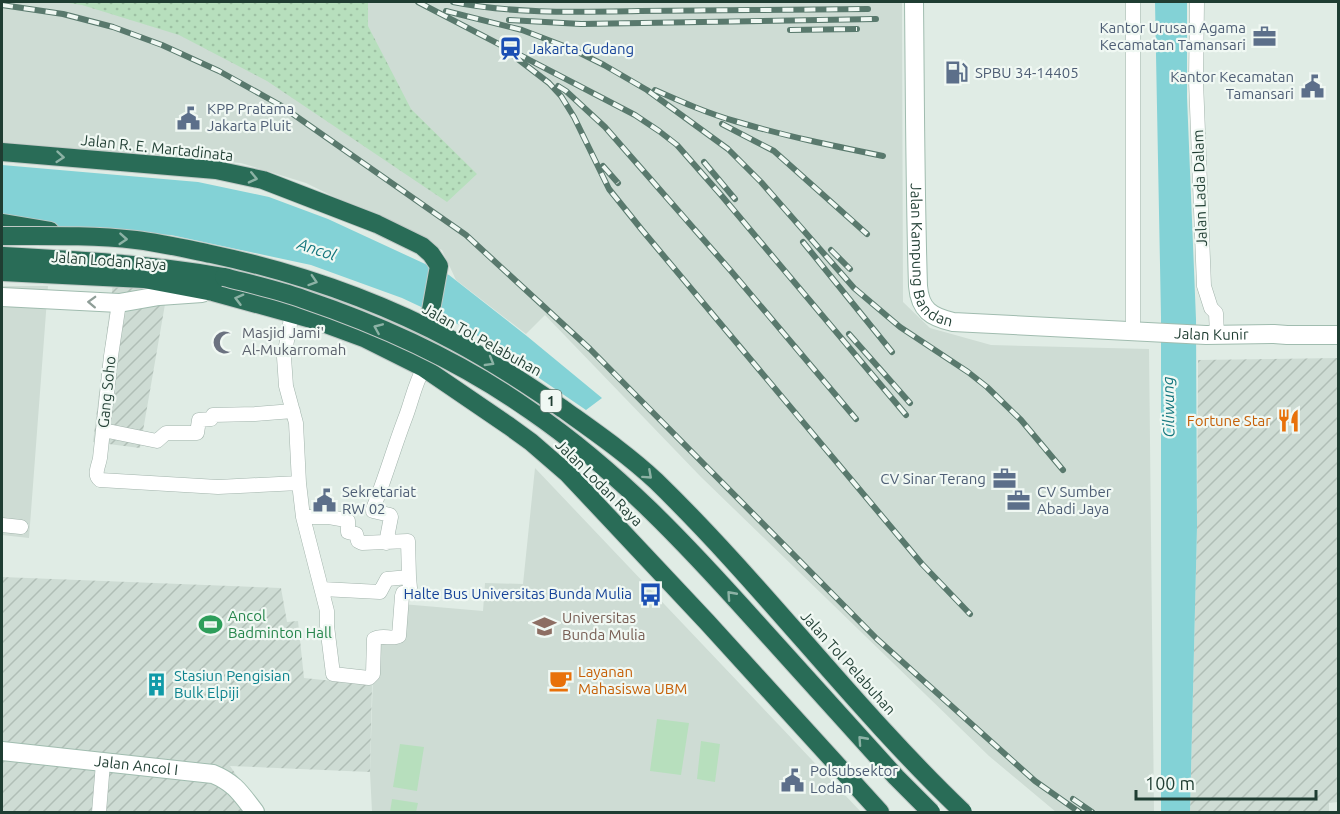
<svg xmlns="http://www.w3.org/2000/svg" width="1340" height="814" font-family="Ubuntu,sans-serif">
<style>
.built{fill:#cedcd4}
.industrial{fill:url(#industrial-furrows)}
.grass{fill:url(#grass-dots)}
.pitch{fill:#b7dfbd}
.water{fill:#83d2d6}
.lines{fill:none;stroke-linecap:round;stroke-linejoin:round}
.street-casing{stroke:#a2b4ac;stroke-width:15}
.secondary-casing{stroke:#a0bcaf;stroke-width:20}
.highway-casing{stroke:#c0c9c6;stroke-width:20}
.street{stroke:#fff;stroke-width:14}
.secondary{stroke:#fff;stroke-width:18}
.highway{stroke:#296c57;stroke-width:18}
.rail-casing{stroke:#59796d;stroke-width:6}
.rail{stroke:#f0f8f3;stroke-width:4;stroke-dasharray:11;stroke-linecap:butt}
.highway-bridge-casing{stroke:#c0c9c6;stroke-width:20;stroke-linecap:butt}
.highway-bridge{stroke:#296c57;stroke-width:18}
.oneway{stroke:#8cb2a5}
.oneway2{stroke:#8f9e98}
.labels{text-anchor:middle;stroke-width:4.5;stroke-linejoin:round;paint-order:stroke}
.shield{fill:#f0f8f3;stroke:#5e756c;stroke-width:1.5}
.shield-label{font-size:14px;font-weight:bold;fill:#1f3d32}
.service-label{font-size:15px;fill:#4e5e75;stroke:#f0f8f3;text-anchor:start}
.transit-label{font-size:15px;fill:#164399;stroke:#f0f8f3;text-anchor:start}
.street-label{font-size:15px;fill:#1f3d32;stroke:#f0f8f3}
.worship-label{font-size:15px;fill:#5b616d;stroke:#f0f8f3;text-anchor:start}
.food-label{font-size:15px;fill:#c56008;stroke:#f0f8f3;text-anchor:end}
.leisure-label{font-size:15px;fill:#27864d;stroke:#f0f8f3;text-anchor:start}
.education-label{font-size:15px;fill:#785e54;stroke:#f0f8f3;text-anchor:start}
.culture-label{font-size:15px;fill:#0d838f;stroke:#f0f8f3;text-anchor:start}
.water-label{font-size:16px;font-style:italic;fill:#15777e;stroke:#f0f8f3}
</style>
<defs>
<pattern id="industrial-furrows" width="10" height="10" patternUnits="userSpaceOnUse" patternTransform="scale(1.5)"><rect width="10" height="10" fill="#cedcd4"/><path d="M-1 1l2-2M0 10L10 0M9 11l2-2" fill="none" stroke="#b0beb6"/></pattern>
<pattern id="grass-dots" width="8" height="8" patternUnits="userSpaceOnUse" patternTransform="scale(1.5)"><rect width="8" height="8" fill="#b7dfbd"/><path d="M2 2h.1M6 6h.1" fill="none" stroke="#9dc0a3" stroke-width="1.8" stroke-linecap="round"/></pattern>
</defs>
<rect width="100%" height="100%" fill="#e0ece5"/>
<path class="built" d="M2,2H902L903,302L930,328L991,345L1149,349L1154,812H1056L989,756L701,477L545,315L526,334L456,280L442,250L306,183L241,163L2,142Z
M2,286H48L29,538L2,535Z
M535,468L778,724L861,812H372L370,772L374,644H401L402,604L483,611L485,583L523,584Z"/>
<path class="industrial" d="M113,283L168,287L140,448L93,442Z
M1338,358V802L1329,803V812H1190L1197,527L1198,360Z
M2,577L281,588L287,622L298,621L304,678L372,685L370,772L230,766L262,812H2Z"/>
<path class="grass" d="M62,2H368V26L411,109L477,174L447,202L267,81L179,35L82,5Z"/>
<path class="pitch" d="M657,719L689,723L681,775L650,771Z
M701,741L720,744L715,782L697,779Z
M400,744L424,747L417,791L393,787Z
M392,799L418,803L416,812H390Z"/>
<path class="water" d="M1155,2H1187V97L1196,319L1197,527L1190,812H1161V317Z
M2,165L198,182L269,197L328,219L449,275L528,337L602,398L586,410L466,328L402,298L311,265L171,235L2,227Z"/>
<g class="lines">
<defs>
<path id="street" d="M1197,2L1196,81L1204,286L1211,308L1216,313L1217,335
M119,303L111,356L100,458C99,465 93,475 100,480L218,487L299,483
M292,313L284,357L286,386L296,423L299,483L303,517L327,611V626L333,674L369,678L373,674L374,639C382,634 392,640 399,636L402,596L403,593L409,592L410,588L409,577
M1133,332V2
M103,430L157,441L166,433H197L199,420L211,419L213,415L255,414L293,411
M303,517H329L346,520L348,521V532L356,534L358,541L362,543L408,541L409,577L387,579L380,592L322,589
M2,525L21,527
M386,543L391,517L390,515L373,511V509C385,479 394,447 406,416C412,400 415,383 424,368
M99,812L103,763"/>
<g id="secondary">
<path id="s1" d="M914,2C915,97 915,191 918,286C920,310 931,317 953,322L1206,335L1274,334L1287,335H1338"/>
<path d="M2,297L119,303L159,296L202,293"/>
<path id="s2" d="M2,751L213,774C235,783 241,794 255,812"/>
</g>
<path id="highway" d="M2,152L216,170L263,180L377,224L422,246L431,254L439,266L431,310L413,360
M2,223L50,231
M2,256C76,260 151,264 224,277
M2,272L144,279L213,292L315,320L364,338L424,368L509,426L531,442L568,474L707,622L880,812"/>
</defs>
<use href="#street" class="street-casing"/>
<use href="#secondary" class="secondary-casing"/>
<use href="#highway" class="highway-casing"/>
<use href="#street" class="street"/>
<use href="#secondary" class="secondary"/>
<use href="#highway" class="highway"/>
<defs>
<path id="rail" d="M418,2L635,115L659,131L677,145L721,195L906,415
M453,2C514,14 577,12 640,11C716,10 792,10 868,9
M2,5L63,14L113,27L162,45L219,71L280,105L466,235L590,349L877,639L1035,781L1079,812
M446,11L522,30L572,49L604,65L647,90L728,149L761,182L854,288L900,327L968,372L987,387L1021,420L1063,470
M509,20L581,24L876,19
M790,30L857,29
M510,53L549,83L561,96L574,117L609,189L642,230L922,564L970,614
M558,86L566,91L605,127L731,271L856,419
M655,90C682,102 709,114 738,122C785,136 834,146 883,156
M722,124L774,151L867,234
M704,162L735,199
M603,166L618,183
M803,242L892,352
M831,250L850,269
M849,334L910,403
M1073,799L1092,812"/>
</defs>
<use href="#rail" class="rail-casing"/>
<use href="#rail" class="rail"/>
<defs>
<path id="highway-bridge" d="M2,236C46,236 92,235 136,240C161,243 187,249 211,254C296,272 377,300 454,341C492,361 528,385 563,409C595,432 627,454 656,481C764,586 854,708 963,812
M224,277C251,284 278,290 303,299C383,326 462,362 531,411C617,470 687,545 756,622C803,674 849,725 896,777L931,812"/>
</defs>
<use href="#highway-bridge" class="highway-bridge-casing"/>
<use href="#highway-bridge" class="highway-bridge"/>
</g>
<defs><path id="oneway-chevron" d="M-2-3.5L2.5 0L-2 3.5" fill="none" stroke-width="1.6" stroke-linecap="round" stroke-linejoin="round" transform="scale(1.5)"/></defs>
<g class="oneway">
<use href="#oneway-chevron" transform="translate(60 157) rotate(5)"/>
<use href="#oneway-chevron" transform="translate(253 178) rotate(13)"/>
<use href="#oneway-chevron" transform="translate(123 239) rotate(4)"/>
<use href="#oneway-chevron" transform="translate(313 281) rotate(18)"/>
<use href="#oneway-chevron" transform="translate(239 299) rotate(-165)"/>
<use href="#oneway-chevron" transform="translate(378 328) rotate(-157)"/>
<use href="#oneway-chevron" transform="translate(490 362) rotate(30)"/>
<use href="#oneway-chevron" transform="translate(648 475) rotate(42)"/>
<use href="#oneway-chevron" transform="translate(731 595) rotate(-132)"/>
<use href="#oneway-chevron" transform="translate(862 740) rotate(-132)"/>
</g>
<use class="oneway2" href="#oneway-chevron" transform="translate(92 302) rotate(-178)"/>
<defs>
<symbol id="office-bare" viewBox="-9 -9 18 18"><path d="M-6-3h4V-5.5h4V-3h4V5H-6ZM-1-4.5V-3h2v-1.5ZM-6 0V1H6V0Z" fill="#5c6f8a" stroke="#f0f8f3" stroke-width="2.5" paint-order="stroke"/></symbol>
<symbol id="station-bare" viewBox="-9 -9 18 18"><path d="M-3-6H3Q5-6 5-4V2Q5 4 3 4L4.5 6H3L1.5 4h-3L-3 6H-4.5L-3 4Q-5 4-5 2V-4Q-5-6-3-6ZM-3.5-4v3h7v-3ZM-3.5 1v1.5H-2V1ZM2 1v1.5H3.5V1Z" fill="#1a4fb4" stroke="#f0f8f3" stroke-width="2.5" paint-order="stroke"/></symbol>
<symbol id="fuel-bare" viewBox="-9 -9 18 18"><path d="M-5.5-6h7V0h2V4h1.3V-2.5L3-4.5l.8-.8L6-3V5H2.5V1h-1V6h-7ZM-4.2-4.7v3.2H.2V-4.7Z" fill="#5c6f8a" stroke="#f0f8f3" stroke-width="2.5" paint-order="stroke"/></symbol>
<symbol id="civic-bare" viewBox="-9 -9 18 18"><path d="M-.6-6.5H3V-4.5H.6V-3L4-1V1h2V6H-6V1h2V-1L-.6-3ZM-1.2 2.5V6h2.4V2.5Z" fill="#5c6f8a" stroke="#f0f8f3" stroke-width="2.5" paint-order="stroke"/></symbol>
<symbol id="mosque-bare" viewBox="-9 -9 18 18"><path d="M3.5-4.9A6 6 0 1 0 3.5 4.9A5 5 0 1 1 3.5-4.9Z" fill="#6b7280" stroke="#f0f8f3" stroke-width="2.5" paint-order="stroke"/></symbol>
<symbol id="restaurant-bare" viewBox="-9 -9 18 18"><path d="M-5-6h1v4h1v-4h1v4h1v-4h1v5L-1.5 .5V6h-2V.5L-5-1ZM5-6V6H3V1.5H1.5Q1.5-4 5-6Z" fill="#e8710a" stroke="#f0f8f3" stroke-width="2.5" paint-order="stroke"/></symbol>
<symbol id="bus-bare" viewBox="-9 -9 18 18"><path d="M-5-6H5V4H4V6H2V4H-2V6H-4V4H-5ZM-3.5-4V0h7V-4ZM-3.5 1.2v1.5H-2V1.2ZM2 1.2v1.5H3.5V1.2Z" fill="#1a4fb4" stroke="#f0f8f3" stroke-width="2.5" paint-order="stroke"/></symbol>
<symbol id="stadium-bare" viewBox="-9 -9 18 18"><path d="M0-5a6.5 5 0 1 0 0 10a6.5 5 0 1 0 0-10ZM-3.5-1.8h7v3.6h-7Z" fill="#2e9e5b" stroke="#f0f8f3" stroke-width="2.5" paint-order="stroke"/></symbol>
<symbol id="university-bare" viewBox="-9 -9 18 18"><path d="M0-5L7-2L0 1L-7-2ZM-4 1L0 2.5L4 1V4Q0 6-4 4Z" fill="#8d6e63" stroke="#f0f8f3" stroke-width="2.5" paint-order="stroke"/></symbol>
<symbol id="cafe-bare" viewBox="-9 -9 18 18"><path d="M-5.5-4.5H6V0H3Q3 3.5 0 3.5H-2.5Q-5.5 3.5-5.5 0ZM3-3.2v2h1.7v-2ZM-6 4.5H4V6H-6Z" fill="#e8710a" stroke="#f0f8f3" stroke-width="2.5" paint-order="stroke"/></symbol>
<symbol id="building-bare" viewBox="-9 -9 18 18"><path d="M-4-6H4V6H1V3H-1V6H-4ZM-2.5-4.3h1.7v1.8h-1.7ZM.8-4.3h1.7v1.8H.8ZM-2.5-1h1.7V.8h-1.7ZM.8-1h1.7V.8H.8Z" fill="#0f9aa8" stroke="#f0f8f3" stroke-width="2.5" paint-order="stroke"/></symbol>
</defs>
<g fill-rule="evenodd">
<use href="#office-bare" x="1248" y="20" width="33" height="33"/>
<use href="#station-bare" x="494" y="32" width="33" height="33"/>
<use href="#fuel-bare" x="940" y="56" width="33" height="33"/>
<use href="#civic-bare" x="1296" y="70" width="33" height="33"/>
<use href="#civic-bare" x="172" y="102" width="33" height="33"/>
<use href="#mosque-bare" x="208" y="326" width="33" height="33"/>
<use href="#restaurant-bare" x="1272" y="404" width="33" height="33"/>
<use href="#office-bare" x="988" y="462" width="33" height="33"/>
<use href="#civic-bare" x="308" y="484" width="33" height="33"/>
<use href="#office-bare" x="1002" y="484" width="33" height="33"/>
<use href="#bus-bare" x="634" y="578" width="33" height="33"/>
<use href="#stadium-bare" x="194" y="608" width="33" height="33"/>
<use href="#university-bare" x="528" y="610" width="33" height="33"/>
<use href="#cafe-bare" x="544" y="664" width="33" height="33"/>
<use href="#building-bare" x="140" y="668" width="33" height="33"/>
<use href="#civic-bare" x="776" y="764" width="33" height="33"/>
</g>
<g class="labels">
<rect class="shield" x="540.5" y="390" width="21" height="22" rx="4.5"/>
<g class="shield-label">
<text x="551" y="406">1</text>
</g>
<g class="service-label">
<text x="1246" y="33" text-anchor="end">Kantor Urusan Agama<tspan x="1246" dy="17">Kecamatan Tamansari</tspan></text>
<text x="975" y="78">SPBU 34-14405</text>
<text x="1294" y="82" text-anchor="end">Kantor Kecamatan<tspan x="1294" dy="17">Tamansari</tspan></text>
<text x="207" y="114">KPP Pratama<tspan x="207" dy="17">Jakarta Pluit</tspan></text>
<text x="986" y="484" text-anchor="end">CV Sinar Terang</text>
<text x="342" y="497">Sekretariat<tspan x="342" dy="17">RW 02</tspan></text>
<text x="1037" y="497">CV Sumber<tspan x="1037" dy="17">Abadi Jaya</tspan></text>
<text x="810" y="776">Polsubsektor<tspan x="810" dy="17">Lodan</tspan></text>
</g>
<g class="transit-label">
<text x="529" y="54">Jakarta Gudang</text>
<text x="632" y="599" text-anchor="end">Halte Bus Universitas Bunda Mulia</text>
</g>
<g class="street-label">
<text transform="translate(157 148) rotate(6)" y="5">Jalan R. E. Martadinata</text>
<text transform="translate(1200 188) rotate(-92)" y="5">Jalan Lada Dalam</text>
<text dy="5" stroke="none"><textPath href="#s1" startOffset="260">Jalan Kampung Bandan</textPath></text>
<text transform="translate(109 261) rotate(4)" y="5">Jalan Lodan Raya</text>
<text dy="5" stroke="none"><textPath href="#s1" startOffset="598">Jalan Kunir</textPath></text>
<text transform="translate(482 340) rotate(29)" y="5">Jalan Tol Pelabuhan</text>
<text transform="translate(107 392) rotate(-84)" y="5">Gang Soho</text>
<text transform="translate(599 483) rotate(45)" y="5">Jalan Lodan Raya</text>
<text transform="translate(848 663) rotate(48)" y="5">Jalan Tol Pelabuhan</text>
<text dy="5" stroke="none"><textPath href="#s2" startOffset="135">Jalan Ancol I</textPath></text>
</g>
<g class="worship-label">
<text x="242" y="338">Masjid Jami'<tspan x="242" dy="17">Al-Mukarromah</tspan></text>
</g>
<g class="food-label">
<text x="1271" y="426">Fortune Star</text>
<text x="578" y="677" text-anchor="start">Layanan<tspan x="578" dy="17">Mahasiswa UBM</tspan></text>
</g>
<g class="leisure-label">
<text x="228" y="621">Ancol<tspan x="228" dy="17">Badminton Hall</tspan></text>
</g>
<g class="education-label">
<text x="562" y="623">Universitas<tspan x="562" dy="17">Bunda Mulia</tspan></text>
</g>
<g class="culture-label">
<text x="174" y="681">Stasiun Pengisian<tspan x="174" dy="17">Bulk Elpiji</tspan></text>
</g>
<g class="water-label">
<text transform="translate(317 249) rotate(18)" y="6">Ancol</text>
<text transform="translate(1168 407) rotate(-91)" y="6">Ciliwung</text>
</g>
</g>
<rect width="1340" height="814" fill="none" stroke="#1f3d32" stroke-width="6"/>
<path d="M1136 790v9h180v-9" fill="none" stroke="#1f3d32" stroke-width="3"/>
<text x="1145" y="790" font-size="18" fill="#1f3d32" stroke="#f0f8f3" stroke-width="4.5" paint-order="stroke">100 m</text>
</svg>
